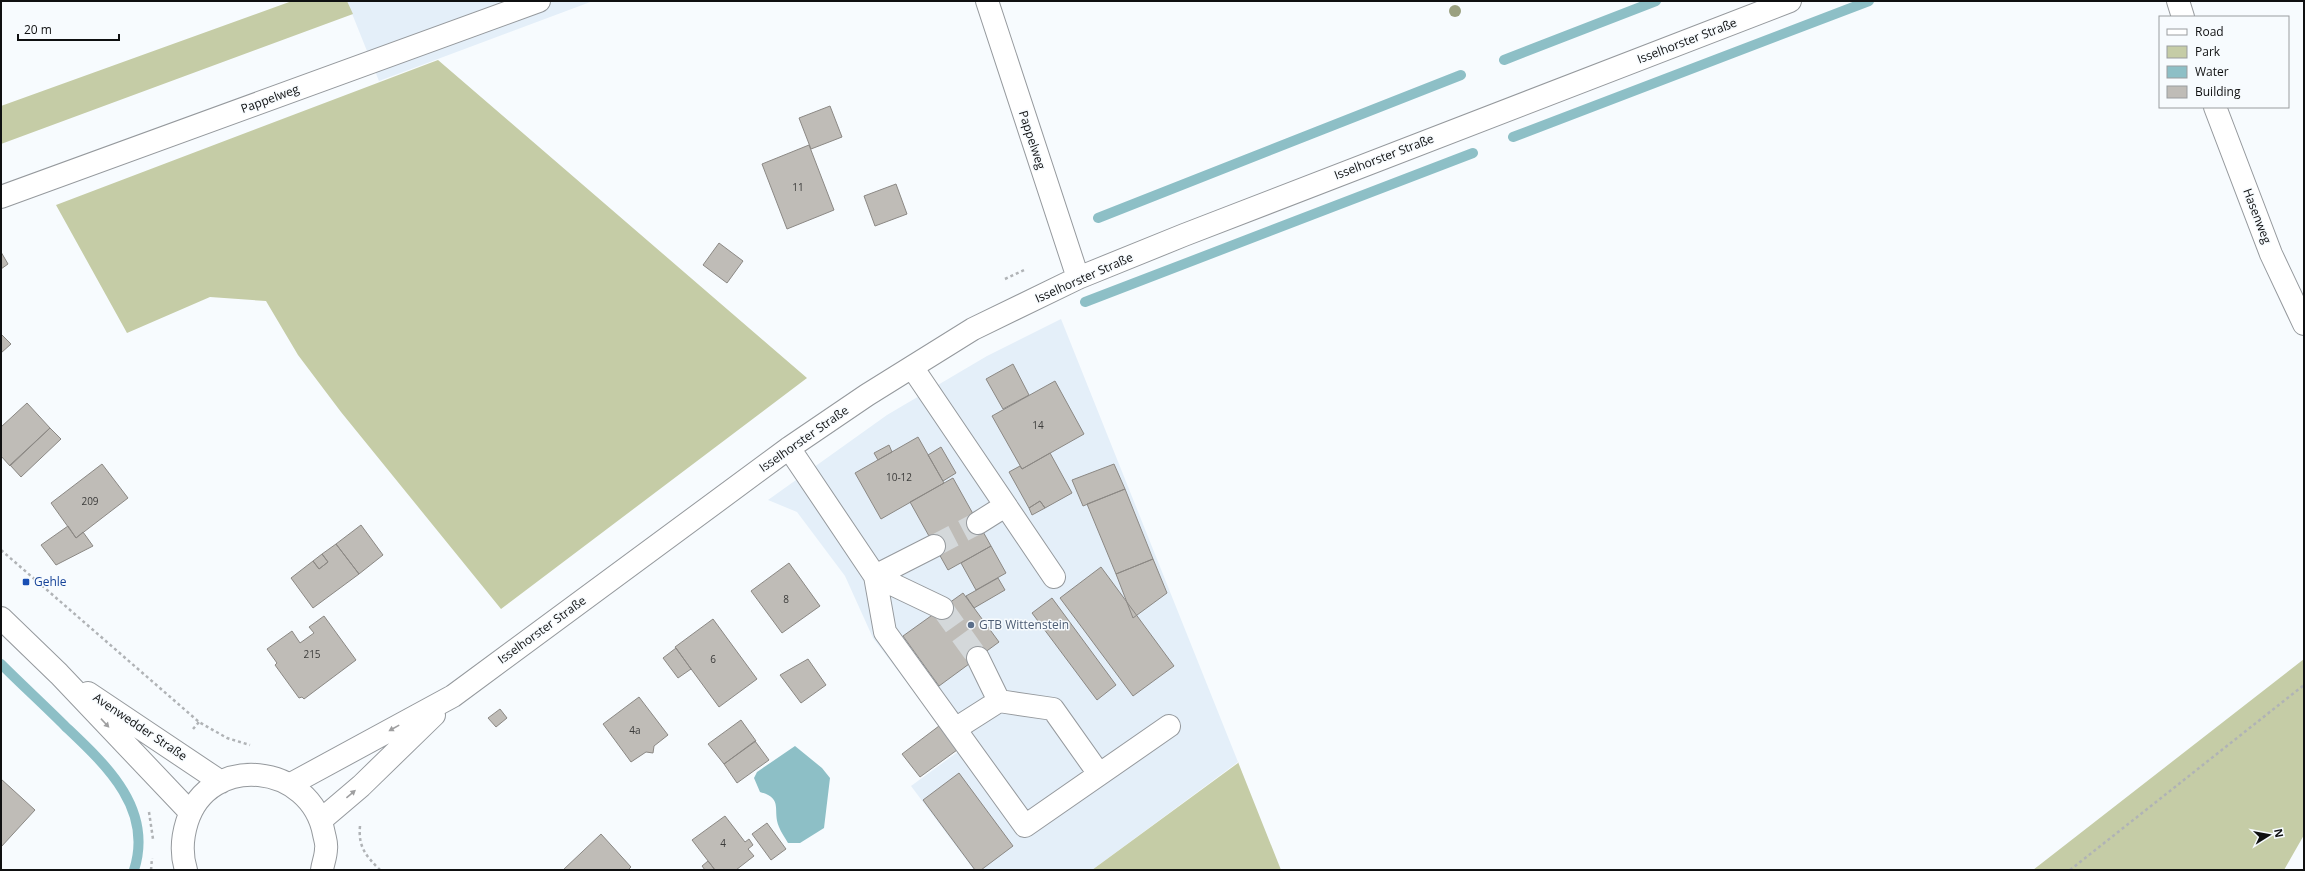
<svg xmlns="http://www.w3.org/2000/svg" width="2305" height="871" font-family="'Open Sans',sans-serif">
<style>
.built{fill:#e4eff9}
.green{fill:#c5cca6}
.water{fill:#8dbfc6}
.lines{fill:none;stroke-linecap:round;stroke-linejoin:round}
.stream{stroke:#8dbfc6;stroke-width:10}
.building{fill:#bfbcb7;stroke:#8b8884}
.minor-tunnel{stroke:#d4d8da;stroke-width:22;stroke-dasharray:22 11;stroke-linecap:butt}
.minor-casing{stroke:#95999d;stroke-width:24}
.major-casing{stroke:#95999d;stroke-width:24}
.path{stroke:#b0b3b6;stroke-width:2.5;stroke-dasharray:3 3;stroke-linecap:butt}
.minor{stroke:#fff;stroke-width:22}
.major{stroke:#fff;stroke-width:22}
.tree{fill:#9aa080}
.oneway{fill:#9f9fa0}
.transit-dot{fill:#1a4fb4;stroke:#f7fbfe;stroke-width:1.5}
.service-dot{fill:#5c6f8a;stroke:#f7fbfe;stroke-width:1.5}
.labels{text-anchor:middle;stroke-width:3;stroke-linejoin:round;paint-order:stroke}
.number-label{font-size:10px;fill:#3b3b3a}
.street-label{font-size:12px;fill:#0f1011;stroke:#f7fbfe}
.transit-label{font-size:12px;fill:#164399;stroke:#f7fbfe;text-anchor:start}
.service-label{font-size:12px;fill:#4e5e75;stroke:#f7fbfe;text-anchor:start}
</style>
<rect width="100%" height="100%" fill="#f7fbfe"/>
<path class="built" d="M347,1H593L379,81Z
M1061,319L1238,762L1092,870H974L911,786L959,751L873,638L845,576L797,512L768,500L887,415L987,356Z"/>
<path class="green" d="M292,1H347L353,14L1,144V106Z
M438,60L807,378L501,609L341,412L298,355L266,301L210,297L127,333L56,205Z
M2304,659V835L2284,870H2033Z
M1238,762L1281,870H1092L1238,763Z"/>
<path class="water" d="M795,746L822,768L830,778L824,828L800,843H788C785,838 781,832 779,827C772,810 784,799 760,792L754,778L757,772Z"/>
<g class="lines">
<path class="stream" d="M1504,60L1656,1
M1513,137L1869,1
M1098,218L1461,75
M1085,302L1473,153
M1,664C22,685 44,705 65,726C105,764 154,808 134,870"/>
</g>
<path class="building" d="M830,106L842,137L811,149L799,118Z
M809,145L834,210L787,229L762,164Z
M896,184L907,214L875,226L864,196Z
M719,243L743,261L727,283L703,265Z
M1,252L8,264L1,269Z
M1,334L11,344L1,353Z
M1013,364L1029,395L1003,409L986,379Z
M1055,381L1084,434L1022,469L992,416Z
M27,403L50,428L10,466L1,456V427Z
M50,428L61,439L21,477L10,465Z
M918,437L944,483L881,519L855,473Z
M889,445L892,452L878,460L874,453Z
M941,447L956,473L943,481L928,455Z
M1050,453L1072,493L1045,508L1040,501L1029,508L1009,472L1020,466L1022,469Z
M102,464L128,498L76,538L51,503Z
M1114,464L1125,489L1083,506L1072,480Z
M953,478L991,546L948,570L910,502Z
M1125,489L1153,559L1116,574L1087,504Z
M1040,501L1045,508L1032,515L1029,508Z
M361,525L383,555L359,574L336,544Z
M68,526L76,538L83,532L93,546L56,565L41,545Z
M336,544L359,574L313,608L291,578L313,561L319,569L328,562L322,554Z
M991,546L1006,573L976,590L961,563Z
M322,554L328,562L319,569L313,561Z
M1153,559L1167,593L1133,618L1116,574Z
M789,563L820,606L782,633L751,591Z
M1101,567L1174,666L1133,696L1060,598Z
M998,578L1005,590L974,608L966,596Z
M963,593L999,642L939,686L903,636Z
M1052,598L1116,685L1097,700L1032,613Z
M324,616L356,660L304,699L302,697L299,698L275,665L277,663L267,649L292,631L300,643L314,633L309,627Z
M713,619L757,679L719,707L675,647Z
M676,648L691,669L678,678L663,658Z
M808,659L826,685L801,703L780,675Z
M639,697L668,735L654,746L653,753L646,752L631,762L603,724Z
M500,709L507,718L496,727L488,718Z
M741,720L756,741L724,764L708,744Z
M939,726L957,750L920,777L902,754Z
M755,741L769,760L737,783L724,764Z
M959,773L1013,846L981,870H975L923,800Z
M1,779L35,810L1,847Z
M725,816L745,842L749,839L753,845L748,849L754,856L736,870H715L692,840Z
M767,823L786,849L771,860L752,834Z
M601,834L631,867L628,870H563Z
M708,861L715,870H705L702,866Z"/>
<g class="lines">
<path class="minor-tunnel" d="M934,546L978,523
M942,608L978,658"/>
<defs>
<path id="minor" d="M987,1L1078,278
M2178,1L2183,17
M2215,107L2271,254L2304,324
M1,197L539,1
M912,367L1054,577
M789,448L875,576L885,632L1025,826L1169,726
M978,523L1005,506
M875,576L942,608
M875,576L934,546
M978,658L999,701L1053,709L1099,774
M955,729L999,701
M291,784L453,696L789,448L867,395L973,329L1078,278L1184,235L1790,1
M321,820L361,786L434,715"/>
<path id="major" d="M1,618L59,674L190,812
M88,693L221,782
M186,870C181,854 182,838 187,822C209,752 311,763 324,834C325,839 327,844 326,849C326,856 323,863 322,870"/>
</defs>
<use href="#minor" class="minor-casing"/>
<use href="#major" class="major-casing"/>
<path class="path" d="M1005,279L1024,270
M1,550L199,722L227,738L250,745
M193,729L199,722
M149,812L153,839
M360,826C358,847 366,856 380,870
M151,870L152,858
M2070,870L2304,685"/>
<use href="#minor" class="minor"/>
<use href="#major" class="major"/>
</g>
<circle class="tree" cx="1455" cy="11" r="6"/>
<defs><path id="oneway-solid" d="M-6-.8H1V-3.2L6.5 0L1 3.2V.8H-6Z"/></defs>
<g class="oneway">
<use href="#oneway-solid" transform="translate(105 723) rotate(47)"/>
<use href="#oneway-solid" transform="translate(394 728) rotate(151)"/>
<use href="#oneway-solid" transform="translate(351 794) rotate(-40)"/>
</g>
<rect class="transit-dot" x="22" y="578" width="8" height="8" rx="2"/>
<circle class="service-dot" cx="971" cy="625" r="4"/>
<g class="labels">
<g class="number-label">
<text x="798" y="191">11</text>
<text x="1038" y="429">14</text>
<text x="899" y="481">10-12</text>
<text x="90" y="505">209</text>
<text x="786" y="603">8</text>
<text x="312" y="658">215</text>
<text x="713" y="663">6</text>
<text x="635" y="734">4a</text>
<text x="723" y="847">4</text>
</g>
<g class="street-label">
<text transform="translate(1687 41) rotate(-21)" y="4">Isselhorster Straße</text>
<text transform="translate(270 99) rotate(-20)" y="4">Pappelweg</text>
<text transform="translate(1032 140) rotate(72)" y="4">Pappelweg</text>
<text transform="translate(1384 157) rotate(-21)" y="4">Isselhorster Straße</text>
<text transform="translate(2257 216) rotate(69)" y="4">Hasenweg</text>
<text transform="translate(1084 278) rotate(-24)" y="4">Isselhorster Straße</text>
<text transform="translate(804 439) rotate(-35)" y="4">Isselhorster Straße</text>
<text transform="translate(542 630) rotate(-36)" y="4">Isselhorster Straße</text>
<text transform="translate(140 727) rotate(34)" y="4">Avenwedder Straße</text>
</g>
<g class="transit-label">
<text x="34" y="586">Gehle</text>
</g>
<g class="service-label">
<text x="979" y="629">GTB Wittenstein</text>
</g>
</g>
<rect width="2305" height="871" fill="none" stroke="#0f1011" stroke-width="4"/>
<rect x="2159" y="16" width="130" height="92" fill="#f7fbfe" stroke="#9a9d9f"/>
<rect x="2167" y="29" width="20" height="6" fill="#ffffff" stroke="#9a9d9f"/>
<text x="2195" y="36" font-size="12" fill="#0f1011">Road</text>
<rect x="2167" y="46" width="20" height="12" fill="#c5cca6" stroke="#9a9d9f"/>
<text x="2195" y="56" font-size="12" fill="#0f1011">Park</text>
<rect x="2167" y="66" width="20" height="12" fill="#8dbfc6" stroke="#9a9d9f"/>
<text x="2195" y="76" font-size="12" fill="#0f1011">Water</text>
<rect x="2167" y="86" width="20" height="12" fill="#bfbcb7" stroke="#9a9d9f"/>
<text x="2195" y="96" font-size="12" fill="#0f1011">Building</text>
<g transform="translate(2269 835) rotate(79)" stroke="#f7fbfe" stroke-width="3" paint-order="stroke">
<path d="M0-3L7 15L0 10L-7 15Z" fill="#0f1011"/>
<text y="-6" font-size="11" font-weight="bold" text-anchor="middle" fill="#0f1011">N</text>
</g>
<path d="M18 34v6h101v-6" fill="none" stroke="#0f1011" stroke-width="2"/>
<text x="24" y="34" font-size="12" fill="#0f1011" stroke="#f7fbfe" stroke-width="3" paint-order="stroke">20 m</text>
</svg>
